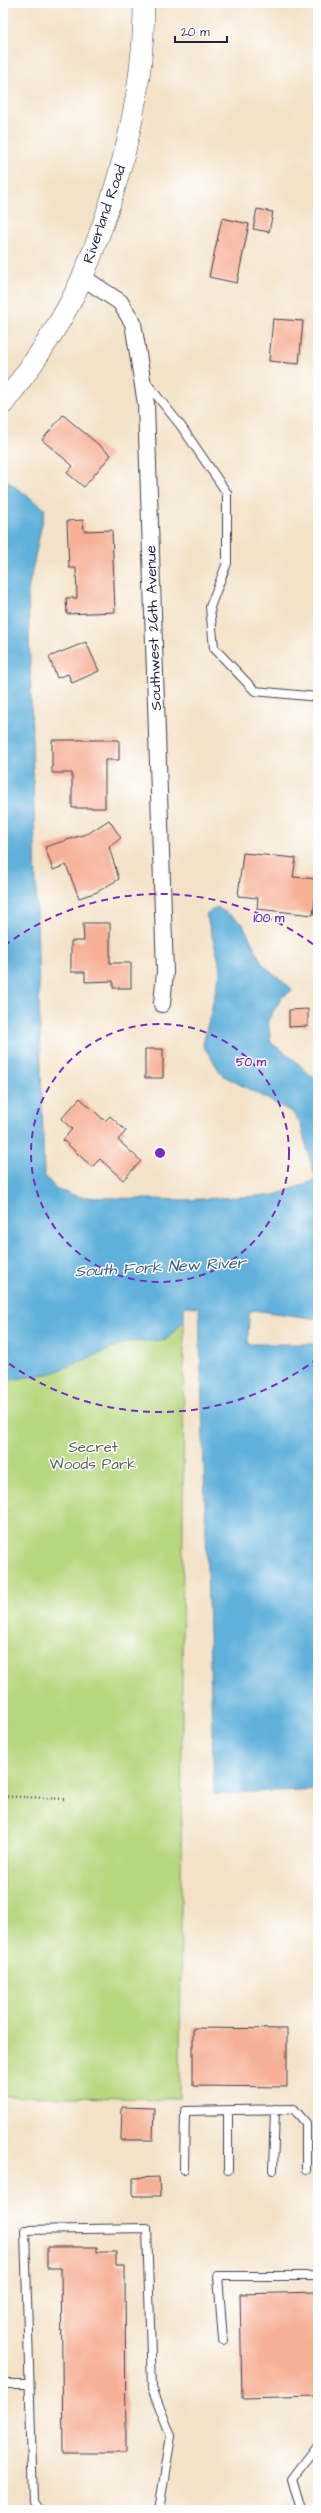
<svg xmlns="http://www.w3.org/2000/svg" width="321" height="2513" font-family="'Architects Daughter',sans-serif">
<style>
.green{fill:#b6d77e;stroke:#6c7c5c}
.water{fill:#5fb0da;stroke:#40698a}
.building{fill:#f6b096}
.lines{fill:none;stroke-linecap:round;stroke-linejoin:round}
.service-casing{stroke:#413f50;stroke-width:10}
.minor-casing{stroke:#413f50;stroke-width:18}
.tertiary-casing{stroke:#413f50;stroke-width:22}
.path{stroke:#413f50;stroke-width:2.5;stroke-dasharray:1 3;stroke-linecap:butt}
.service{stroke:#fff;stroke-width:8}
.minor{stroke:#fff;stroke-width:16}
.tertiary{stroke:#fff;stroke-width:21}
.ring{fill:none;stroke:#7b2cbf;stroke-width:2;stroke-dasharray:7 5}
.labels{text-anchor:middle;stroke-width:3;stroke-linejoin:round;paint-order:stroke}
.street-label{font-size:15px;fill:#22223b;stroke:#fff}
.park-label{font-size:15px;fill:#566152;stroke:#fff}
.water-label{font-size:16px;font-style:italic;fill:#3a5b7b;stroke:#fff}
.centre{fill:#7b2cbf;stroke:#fff;stroke-width:2}
.ring-label{font-size:12px;text-anchor:middle;font-weight:bold;fill:#7b2cbf;stroke:#fff;stroke-width:3;stroke-linejoin:round;paint-order:stroke}
</style>
<rect width="100%" height="100%" fill="#fff"/>
<filter id="ink" filterUnits="userSpaceOnUse"><feTurbulence type="fractalNoise" baseFrequency=".025" numOctaves="2"/><feDisplacementMap in="SourceGraphic" scale="8" xChannelSelector="R" yChannelSelector="G"/><feConvolveMatrix kernelMatrix="1 2 1 2 8 2 1 2 1" color-interpolation-filters="sRGB"/></filter>
<filter id="wash" filterUnits="userSpaceOnUse"><feTurbulence type="fractalNoise" baseFrequency=".012" numOctaves="4" result="noise"/><feDisplacementMap in="SourceGraphic" scale="16" xChannelSelector="R" yChannelSelector="G"/><feGaussianBlur stdDeviation="0.9" result="paint"/><feColorMatrix in="noise" values="0 0 0 0 0 0 0 0 0 0 0 0 0 0 0 0 0 1.4 0 .05"/><feComposite in="paint" operator="in"/></filter>
<g filter="url(#wash)">
<rect width="100%" height="100%" fill="#f3e2c7"/>
<path class="green" d="M184,1320L180,2099L3,2096V1381L52,1373L127,1342L166,1340Z"/>
<path class="water" d="M6,480L45,509L28,590L44,1175L57,1190L81,1197L183,1200L275,1195L316,1180L300,1123L292,1112L222,1075L203,1045L221,968L206,914L217,907L242,923L263,965L293,990L282,997L268,1020L271,1043L291,1057L318,1082V1319L253,1310L249,1314L248,1344H318V1789L214,1794L199,1307L184,1306V1320L166,1340L127,1342L52,1373L3,1381V482Z"/>
<g id="blocks">
<path class="building" d="M257,209L273,212L269,232L253,229Z
M222,218L249,224L237,283L209,277Z
M273,319L303,321L299,364L269,361Z
M63,415L111,455L84,487L67,473L73,466L42,440Z
M83,520L84,531L112,530L115,612L67,614L66,598H77L76,568H69L67,521Z
M86,642L99,671L72,683L68,674L57,678L49,657Z
M52,740H119V760H105V808H72V773H52Z
M109,820L121,838L109,847L119,879L97,892L79,898L66,865L53,870L45,847L89,833Z
M243,853L296,858L293,877L318,879L313,915L257,909L258,898L238,896Z
M83,923H110V963H131V988H113V981L85,982V972H71V941H84Z
M308,1009V1026L289,1027V1010Z
M145,1049H163V1078H145Z
M80,1098L105,1121L110,1116L126,1131L118,1140L141,1161L123,1180L100,1159L92,1167L63,1140L72,1129L61,1119Z
M193,2028L287,2029V2087L193,2086Z
M122,2107L154,2108L153,2140H121Z
M159,2177L160,2196H133V2178Z
M47,2247H97V2252H116V2265H125L126,2453H63L61,2268H47Z
M318,2292V2396L242,2398L240,2294Z"/>
</g>
</g>
<g filter="url(#ink)">
<use href="#blocks" fill-opacity="0" stroke="#413f50" stroke-width="1"/>
<g class="lines">
<defs>
<path id="service" d="M145,381L181,426L227,493V563L210,607L214,648L255,691L318,697
M228,2110V2170
M184,2169L185,2111L294,2109L306,2123V2170
M273,2170L275,2109
M223,2340L218,2276H318
M3,2384H29
M39,2510L33,2502L25,2230L147,2228L152,2388L171,2436L159,2510
M301,2510L292,2479L318,2445"/>
<path id="minor" d="M82,277L120,302L133,323L146,404L165,972L162,1004"/>
<path id="tertiary" d="M3,404C33,365 63,322 83,276C119,190 144,97 144,3"/>
</defs>
<use href="#service" class="service-casing"/>
<use href="#minor" class="minor-casing"/>
<use href="#tertiary" class="tertiary-casing"/>
<path class="path" d="M3,1796L64,1799"/>
<use href="#service" class="service"/>
<use href="#minor" class="minor"/>
<use href="#tertiary" class="tertiary"/>
</g>
</g>
<g class="ring">
<circle cx="160" cy="1153" r="129"/>
<path d="M318 1358A259 259 0 0 1 4 1360M4 946A259 259 0 0 1 318 948"/>
</g>
<g class="labels">
<g class="street-label">
<text transform="translate(104 214) rotate(-71)" y="5">Riverland Road</text>
<text transform="translate(153 628) rotate(-92)" y="5">Southwest 26th Avenue</text>
</g>
<g class="park-label">
<text x="93" y="1452">Secret<tspan x="93" dy="17">Woods Park</tspan></text>
</g>
<g class="water-label">
<text transform="translate(160 1266) rotate(-3)" y="6">South Fork New River</text>
</g>
</g>
<circle cx="160" cy="1153" r="6" class="centre"/>
<g class="ring-label">
<text x="269" y="922">100 m</text>
<text x="251" y="1066">50 m</text>
</g>
<rect width="321" height="2513" fill="none" stroke="#fff" stroke-width="16"/>
<path d="M175 36v6h52v-6" fill="none" stroke="#22223b" stroke-width="2"/>
<text x="181" y="36" font-size="12" fill="#22223b" stroke="#ffffff" stroke-width="3" paint-order="stroke">20 m</text>
</svg>
